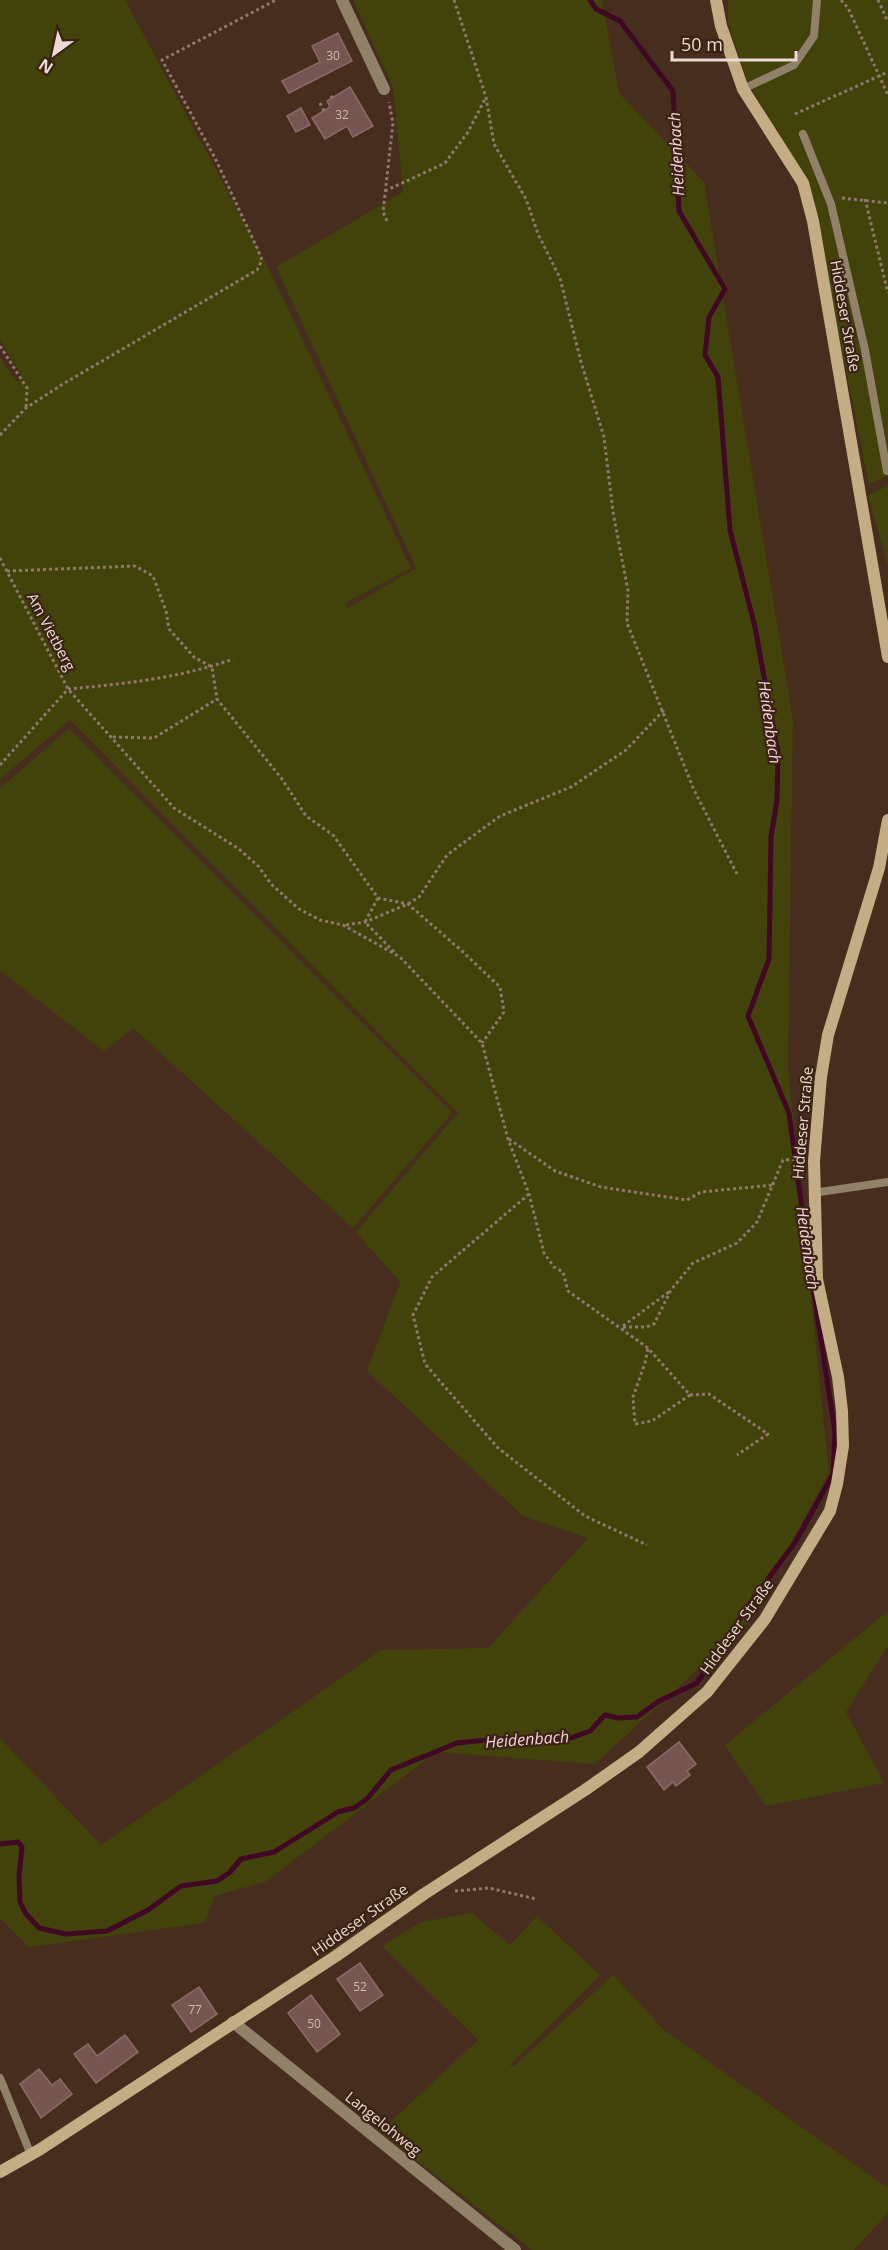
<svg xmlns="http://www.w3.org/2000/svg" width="888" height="2250" font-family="'Open Sans',sans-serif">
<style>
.green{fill:#42420b}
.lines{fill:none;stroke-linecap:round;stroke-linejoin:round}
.stream{stroke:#410825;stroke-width:5}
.building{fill:#775552;stroke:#8d6a67;stroke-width:1.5}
.path{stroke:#8e786b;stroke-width:3;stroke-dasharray:3 3;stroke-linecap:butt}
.lane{stroke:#908168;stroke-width:8}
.street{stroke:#908168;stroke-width:12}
.secondary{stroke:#c4ac84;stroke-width:12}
.labels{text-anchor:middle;stroke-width:4.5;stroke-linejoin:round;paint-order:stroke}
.number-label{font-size:12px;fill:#ceb9b1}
.street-label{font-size:15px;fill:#ebdad1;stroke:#3b2313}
.water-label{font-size:16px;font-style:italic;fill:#f7cfdd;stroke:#3b2313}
</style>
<rect width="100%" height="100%" fill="#462d1d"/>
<path class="green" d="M0,0H125L268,267L411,568L345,603L348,608L416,568L276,267L403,192L393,87L353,0H602L619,93L704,182L793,719L788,1069L829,1473L746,1625L595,1764L436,1752L265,1882L215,1896L204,1923L29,1947L0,1918V1738L101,1845L381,1650L488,1648L588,1538L523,1516L367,1371L400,1282L356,1232L458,1113L70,720L0,779V357L17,382L22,376L0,340Z
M727,0H888V476L869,484L808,181L748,83L728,23Z
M888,486V566L868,495Z
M69,729L452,1113L353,1228L133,1028L104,1051L0,971V788Z
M888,1611V1646L846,1712L884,1783L766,1806L725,1745Z
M472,1913L510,1945L537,1916L600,1975L510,2065L513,2067L613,1975L664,2030L888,2188V2213L854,2250H532L380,2132L478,2040L382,1946L421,1922Z"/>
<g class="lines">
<path class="stream" d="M590,0L596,9L620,21L673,91L679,211L725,289L709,317L705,355L718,377L730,530L755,627L778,753L777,800L771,837L769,959L748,1016L789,1113L811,1275
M0,1844L18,1842L22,1847L19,1876L20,1902L26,1914L39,1928L66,1934L107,1931L148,1910L181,1886L217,1881L229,1873L241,1859L274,1852L338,1812L354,1808L367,1799L391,1770L457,1743L497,1739H568L590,1731L605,1715L618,1718L637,1717L659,1701L697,1683L748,1606L796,1541L833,1474L835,1432L813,1287"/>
</g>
<path class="building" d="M338,33L352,61L289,93L282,81L320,62L312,46Z
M350,87L373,126L353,137L347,126L325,139L312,118L330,107L327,101Z
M301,108L310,125L296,132L287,116Z
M679,1742L696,1764L687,1771L690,1775L676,1786L673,1782L664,1790L647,1767Z
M360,1963L383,1995L360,2011L337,1979Z
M199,1987L217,2014L191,2032L172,2005Z
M311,1995L340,2034L317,2052L288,2013Z
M125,2035L138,2052L96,2083L74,2054L88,2044L97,2056Z
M39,2069L52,2085L60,2079L72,2094L41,2118L20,2084Z"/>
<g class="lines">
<path class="path" d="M454,0L486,97L494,144L526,199L538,234L560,278L581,362L604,437L613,512L628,591L627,623L694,790L737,874
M841,0L848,8L888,95
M878,0L888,22
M331,96L332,98
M320,103L324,111
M795,114L888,72
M385,191L445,163L468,132L485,99
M842,198L888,203
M865,199L888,293
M387,221L383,212L393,123L389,102
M0,346L27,388L26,408
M0,435L26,408L63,384L257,270L262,260L258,250L215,158L162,60L276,0
M0,558L68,689L174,808L239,849L259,867L272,885L299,909L320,920L343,925L400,957L482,1043L508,1139L529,1194L544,1253L554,1267L563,1272L568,1291L648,1348L690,1395L652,1421L635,1424L633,1397L645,1363L648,1348
M7,571L135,566L153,576L166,611L169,629L194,657L212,667L217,699L282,779L306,816L333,835L378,898L408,904L463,952L500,987L504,1012L482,1043
M68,689C123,684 181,678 233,659
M113,737L154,738L217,699
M0,765L68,689
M378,898L365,922L396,954
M346,925L365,922L408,904L419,897L447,855L500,816L571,787L626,750L664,710
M509,1139L555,1171L601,1187L687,1200L701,1192L773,1185
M529,1194L432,1277L413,1315L425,1364L498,1448L585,1516L647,1545
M623,1326L670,1291
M623,1327H646L654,1324L671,1290L693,1263L737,1243L757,1222L783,1160L800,1159
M690,1395L709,1394L768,1434L737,1455
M455,1891L489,1888L536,1899"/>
<path class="lane" d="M743,89L794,65L814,36L817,0
M803,134L831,204L865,350L887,471
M813,1193L888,1182
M0,2078L31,2155"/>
<path class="street" d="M342,0L384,89
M233,2022L515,2250"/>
<path class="secondary" d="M716,0L721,26L743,89L803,183L813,221L888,657
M0,2172L39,2150L336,1956L424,1894L585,1790L639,1752L707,1692L765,1619L830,1511L837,1484L843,1446L842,1411L838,1377L817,1279L814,1161L821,1077L828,1035L879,868L888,820"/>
</g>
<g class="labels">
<g class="number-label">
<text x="333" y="60">30</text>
<text x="342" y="119">32</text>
<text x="360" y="1991">52</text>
<text x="195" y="2014">77</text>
<text x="314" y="2028">50</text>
</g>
<g class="street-label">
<text transform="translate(845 316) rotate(80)" y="5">Hiddeser Straße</text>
<text transform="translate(51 632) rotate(62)" y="5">Am Vietberg</text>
<text transform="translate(803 1123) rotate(-85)" y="5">Hiddeser Straße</text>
<text transform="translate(737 1627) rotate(-54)" y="5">Hiddeser Straße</text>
<text transform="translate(360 1920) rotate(-35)" y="5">Hiddeser Straße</text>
<text transform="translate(383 2124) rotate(39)" y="5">Langelohweg</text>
</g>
<g class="water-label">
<text transform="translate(676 154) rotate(-93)" y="6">Heidenbach</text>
<text transform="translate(770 722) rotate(82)" y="6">Heidenbach</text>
<text transform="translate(808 1248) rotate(82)" y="6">Heidenbach</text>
<text transform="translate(527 1739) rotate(-4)" y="6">Heidenbach</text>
</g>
</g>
<g transform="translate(54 54) rotate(213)" stroke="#3b2313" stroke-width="4.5" paint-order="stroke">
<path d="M0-4.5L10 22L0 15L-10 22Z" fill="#ebdad1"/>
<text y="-9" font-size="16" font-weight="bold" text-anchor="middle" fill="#ebdad1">N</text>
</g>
<path d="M672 51v9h124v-9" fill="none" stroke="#ebdad1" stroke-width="3"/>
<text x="681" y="51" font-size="18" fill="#ebdad1" stroke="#3b2313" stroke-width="4.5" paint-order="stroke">50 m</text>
</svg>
